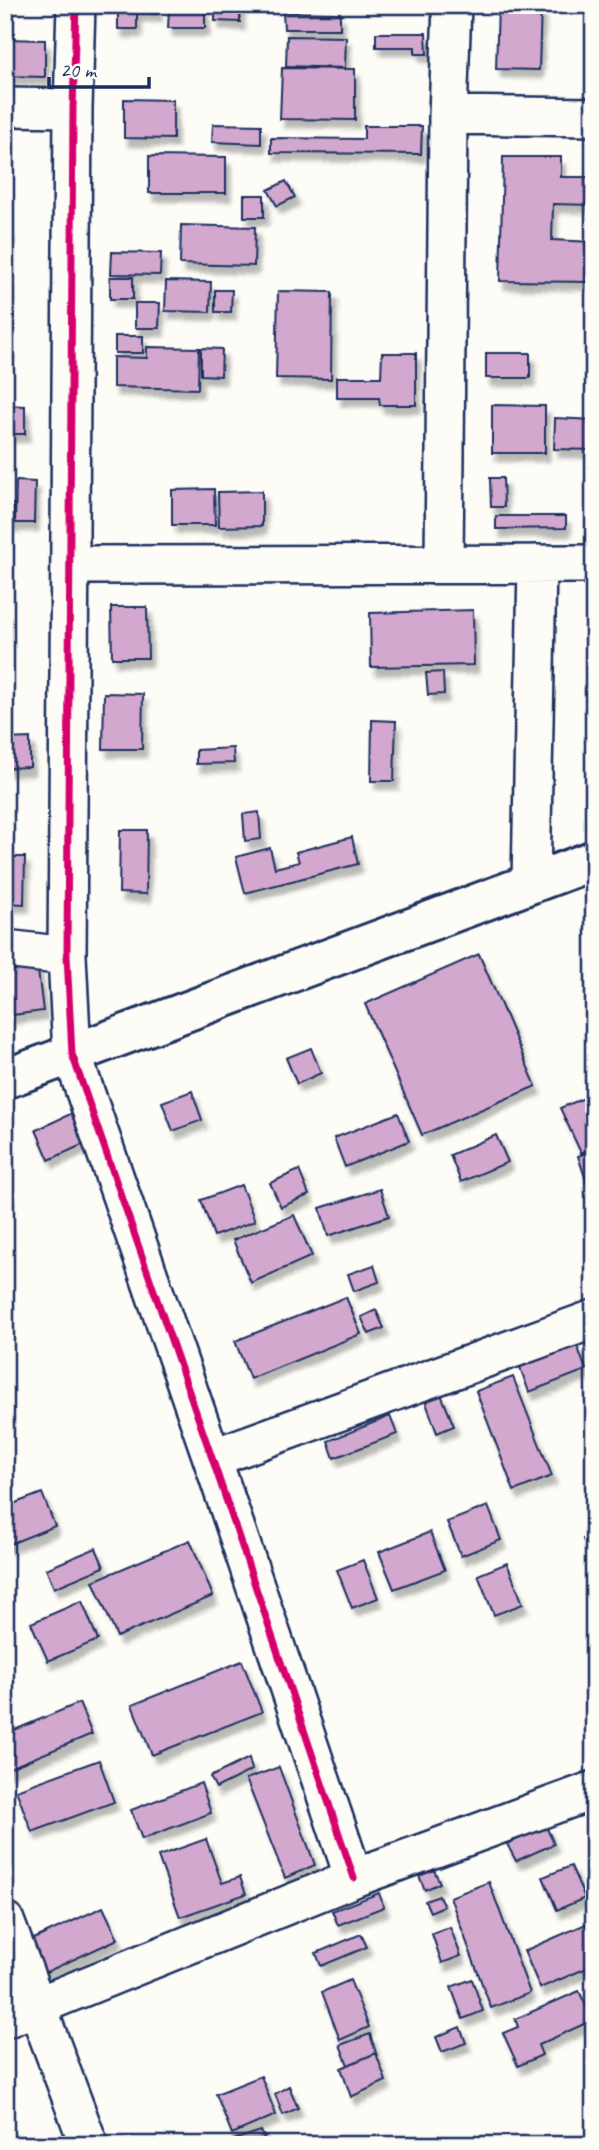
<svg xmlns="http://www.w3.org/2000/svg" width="599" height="2150" font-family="Caveat,sans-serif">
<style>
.building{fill:#d2a8ce;stroke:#1b2f5e;stroke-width:2;filter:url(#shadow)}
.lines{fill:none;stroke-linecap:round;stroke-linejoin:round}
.minor-casing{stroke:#1b2f5e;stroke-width:42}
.tertiary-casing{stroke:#1b2f5e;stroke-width:44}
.minor{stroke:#fdfcf7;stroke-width:37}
.tertiary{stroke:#fdfcf7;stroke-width:38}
.cycleway-casing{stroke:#fdfcf7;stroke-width:11}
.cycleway{stroke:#d6006c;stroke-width:7}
</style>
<defs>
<filter id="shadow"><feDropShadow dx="4.5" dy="8" stdDeviation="2" flood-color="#0004"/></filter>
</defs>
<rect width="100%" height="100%" fill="#fdfcf7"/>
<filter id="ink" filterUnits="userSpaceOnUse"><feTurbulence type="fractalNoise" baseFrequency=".0143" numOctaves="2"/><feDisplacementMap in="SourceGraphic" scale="14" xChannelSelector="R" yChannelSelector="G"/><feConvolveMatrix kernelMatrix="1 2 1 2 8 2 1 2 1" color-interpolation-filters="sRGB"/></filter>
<g filter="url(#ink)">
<path class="building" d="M118,5H157V14L137,13V29H118Z
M215,5H240V22L215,21Z
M498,5H541L539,70L496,69Z
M169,8H205V28H168Z
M283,12L340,13V29H284Z
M376,33H426L427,54H415V47H376Z
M287,36L346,37L345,68L286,66Z
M5,39L45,40V77L5,76Z
M282,68L355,69V120L280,119Z
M124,99L173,100V139L124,138Z
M213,124L261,125V144L212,142Z
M364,126H422L421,154L271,153V138L364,139Z
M149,156L226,157V193H149Z
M503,157H561V177H594L593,205L553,204L552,240L594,242V282L500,281Z
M286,181L295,197L277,206L268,190Z
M244,195H264V217H244Z
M181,225L255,227L254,266L180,264Z
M5,232H9L8,263H5Z
M112,252L161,253L160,275L111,274Z
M110,277H133V299H110Z
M166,281L211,282L210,312L165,311Z
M215,290H232L231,312H215Z
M278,291L332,292L331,379L276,378Z
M135,303H160L159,328H135Z
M115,336H143V353H115Z
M147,347L199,348L198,389L113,387V357L147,358Z
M201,348L222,349L221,376L201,375Z
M382,353H416V405H380L379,398H337V377H381Z
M486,353H530V378H486Z
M5,405L25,406V434H5Z
M492,405L545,406V453H492Z
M555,418L594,420V450L554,449Z
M490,478H503L504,507H491Z
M16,481L35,482L34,523H15Z
M214,489L215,525H172V490Z
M262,491V526L219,527L218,492Z
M5,504H14V523H5Z
M496,516H566V528L496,529Z
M111,607H147L148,658H112Z
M473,610L474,665L371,667L370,613Z
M443,672L444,694L428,695L426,673Z
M104,693L143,694L142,749H103Z
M372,720L396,721L394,781H371Z
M30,738V767L5,768V739Z
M233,748L234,763L196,764V750Z
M259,812L261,839L245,841L243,814Z
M120,830H147L146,894L119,893Z
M352,837L358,864L245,893L236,857L270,848L275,868L299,862L296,852Z
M5,857H25L24,904L5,903Z
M479,954L536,1086L422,1135L365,1004Z
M37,962L43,1011L5,1016V966Z
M311,1048L321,1073L297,1084L286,1058Z
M192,1091L202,1120L173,1131L162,1102Z
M589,1096L594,1107V1147L581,1153L560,1108Z
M81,1109L95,1139L49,1160L36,1130Z
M398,1113L409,1141L345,1167L334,1138Z
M496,1135L508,1162L461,1182L450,1155Z
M594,1150V1204L578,1156Z
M299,1170L309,1195L281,1207L270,1183Z
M241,1185L255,1221L214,1236L201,1200Z
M380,1189L389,1216L328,1236L320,1208Z
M294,1215L312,1256L251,1283L233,1240Z
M374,1265L379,1282L354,1291L348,1274Z
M346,1297L361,1334L250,1379L235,1341Z
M376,1310L384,1328L369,1334L361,1317Z
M577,1345L586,1370L529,1392L520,1367Z
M513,1377L552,1476L514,1491L476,1391Z
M441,1394L454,1426L437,1433L425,1400Z
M390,1416L397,1434L334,1458L328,1441Z
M42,1493L55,1526L5,1546V1507Z
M488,1506L501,1540L461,1556L447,1522Z
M430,1532L445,1570L394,1589L379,1552Z
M594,1534V1568L583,1539Z
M190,1540L213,1596L117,1637L93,1581Z
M96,1548L104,1567L54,1588L46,1569Z
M363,1560L378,1598L352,1608L337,1570Z
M507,1563L523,1604L494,1615L478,1575Z
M82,1601L98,1640L48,1661L31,1623Z
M242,1661L262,1712L152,1755L132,1705Z
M79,1703L92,1734L5,1770V1734Z
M249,1758L252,1770L216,1788L210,1777Z
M99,1760L114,1802L32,1832L16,1790Z
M279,1767L315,1865L285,1878L246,1779Z
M201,1783L211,1813L142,1839L131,1810Z
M546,1826L554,1844L516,1861L507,1844Z
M206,1839L222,1883L240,1877L246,1894L180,1917L158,1856Z
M571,1866L585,1898L557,1910L543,1877Z
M434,1870L440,1883L425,1890L419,1876Z
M489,1882L530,1993L491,2008L450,1897Z
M379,1893L384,1907L338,1925L332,1911Z
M439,1896L444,1906L430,1912L425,1901Z
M103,1907L118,1939L40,1975L25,1943Z
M588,1923L594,1936V1965L540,1988L524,1951Z
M450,1927L461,1956L442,1963L432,1934Z
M361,1934L367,1947L321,1966L316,1953Z
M472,1979L483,2011L463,2019L451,1987Z
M350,1980L369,2027L340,2040L322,1992Z
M579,1991L593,2020L538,2045L542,2055L518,2066L503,2033L518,2027L515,2019Z
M460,2027L466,2043L442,2052L436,2037Z
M370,2034L376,2053L348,2065L340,2045Z
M376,2053L386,2081L351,2097L341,2068Z
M261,2076L276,2115L232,2134L216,2094Z
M289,2086L298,2108L283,2115L275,2094Z
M261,2131L267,2145H235L233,2140Z"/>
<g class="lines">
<defs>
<path id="minor" d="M76,5L73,108L67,956L72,1054L212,1458L354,1878
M5,107L73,108
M448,115L594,117
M444,564L448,115L452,5
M71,565L594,564
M531,883L537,564
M5,949L67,956
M212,1458L594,1319
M5,1921L89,2145
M5,2019L354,1878L594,1790"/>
<path id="tertiary" d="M5,1079L594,860"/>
</defs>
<use href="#minor" class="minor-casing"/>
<use href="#tertiary" class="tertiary-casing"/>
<use href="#minor" class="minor"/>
<use href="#tertiary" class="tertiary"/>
<defs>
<path id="cycleway" d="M76,5L73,108L67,956L72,1054L212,1458L354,1878"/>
</defs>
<use href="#cycleway" class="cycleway-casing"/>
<use href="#cycleway" class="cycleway"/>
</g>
</g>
<rect width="599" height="2150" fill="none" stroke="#fdfcf7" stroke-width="28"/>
<rect x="14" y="14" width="571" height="2122" fill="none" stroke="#1b2f5e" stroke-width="2.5" filter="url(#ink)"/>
<path d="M49 77v10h100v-10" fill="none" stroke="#1b2f5e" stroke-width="3.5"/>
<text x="60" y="77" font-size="21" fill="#1b2f5e" stroke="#fdfcf7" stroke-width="5" paint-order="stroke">20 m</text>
</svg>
